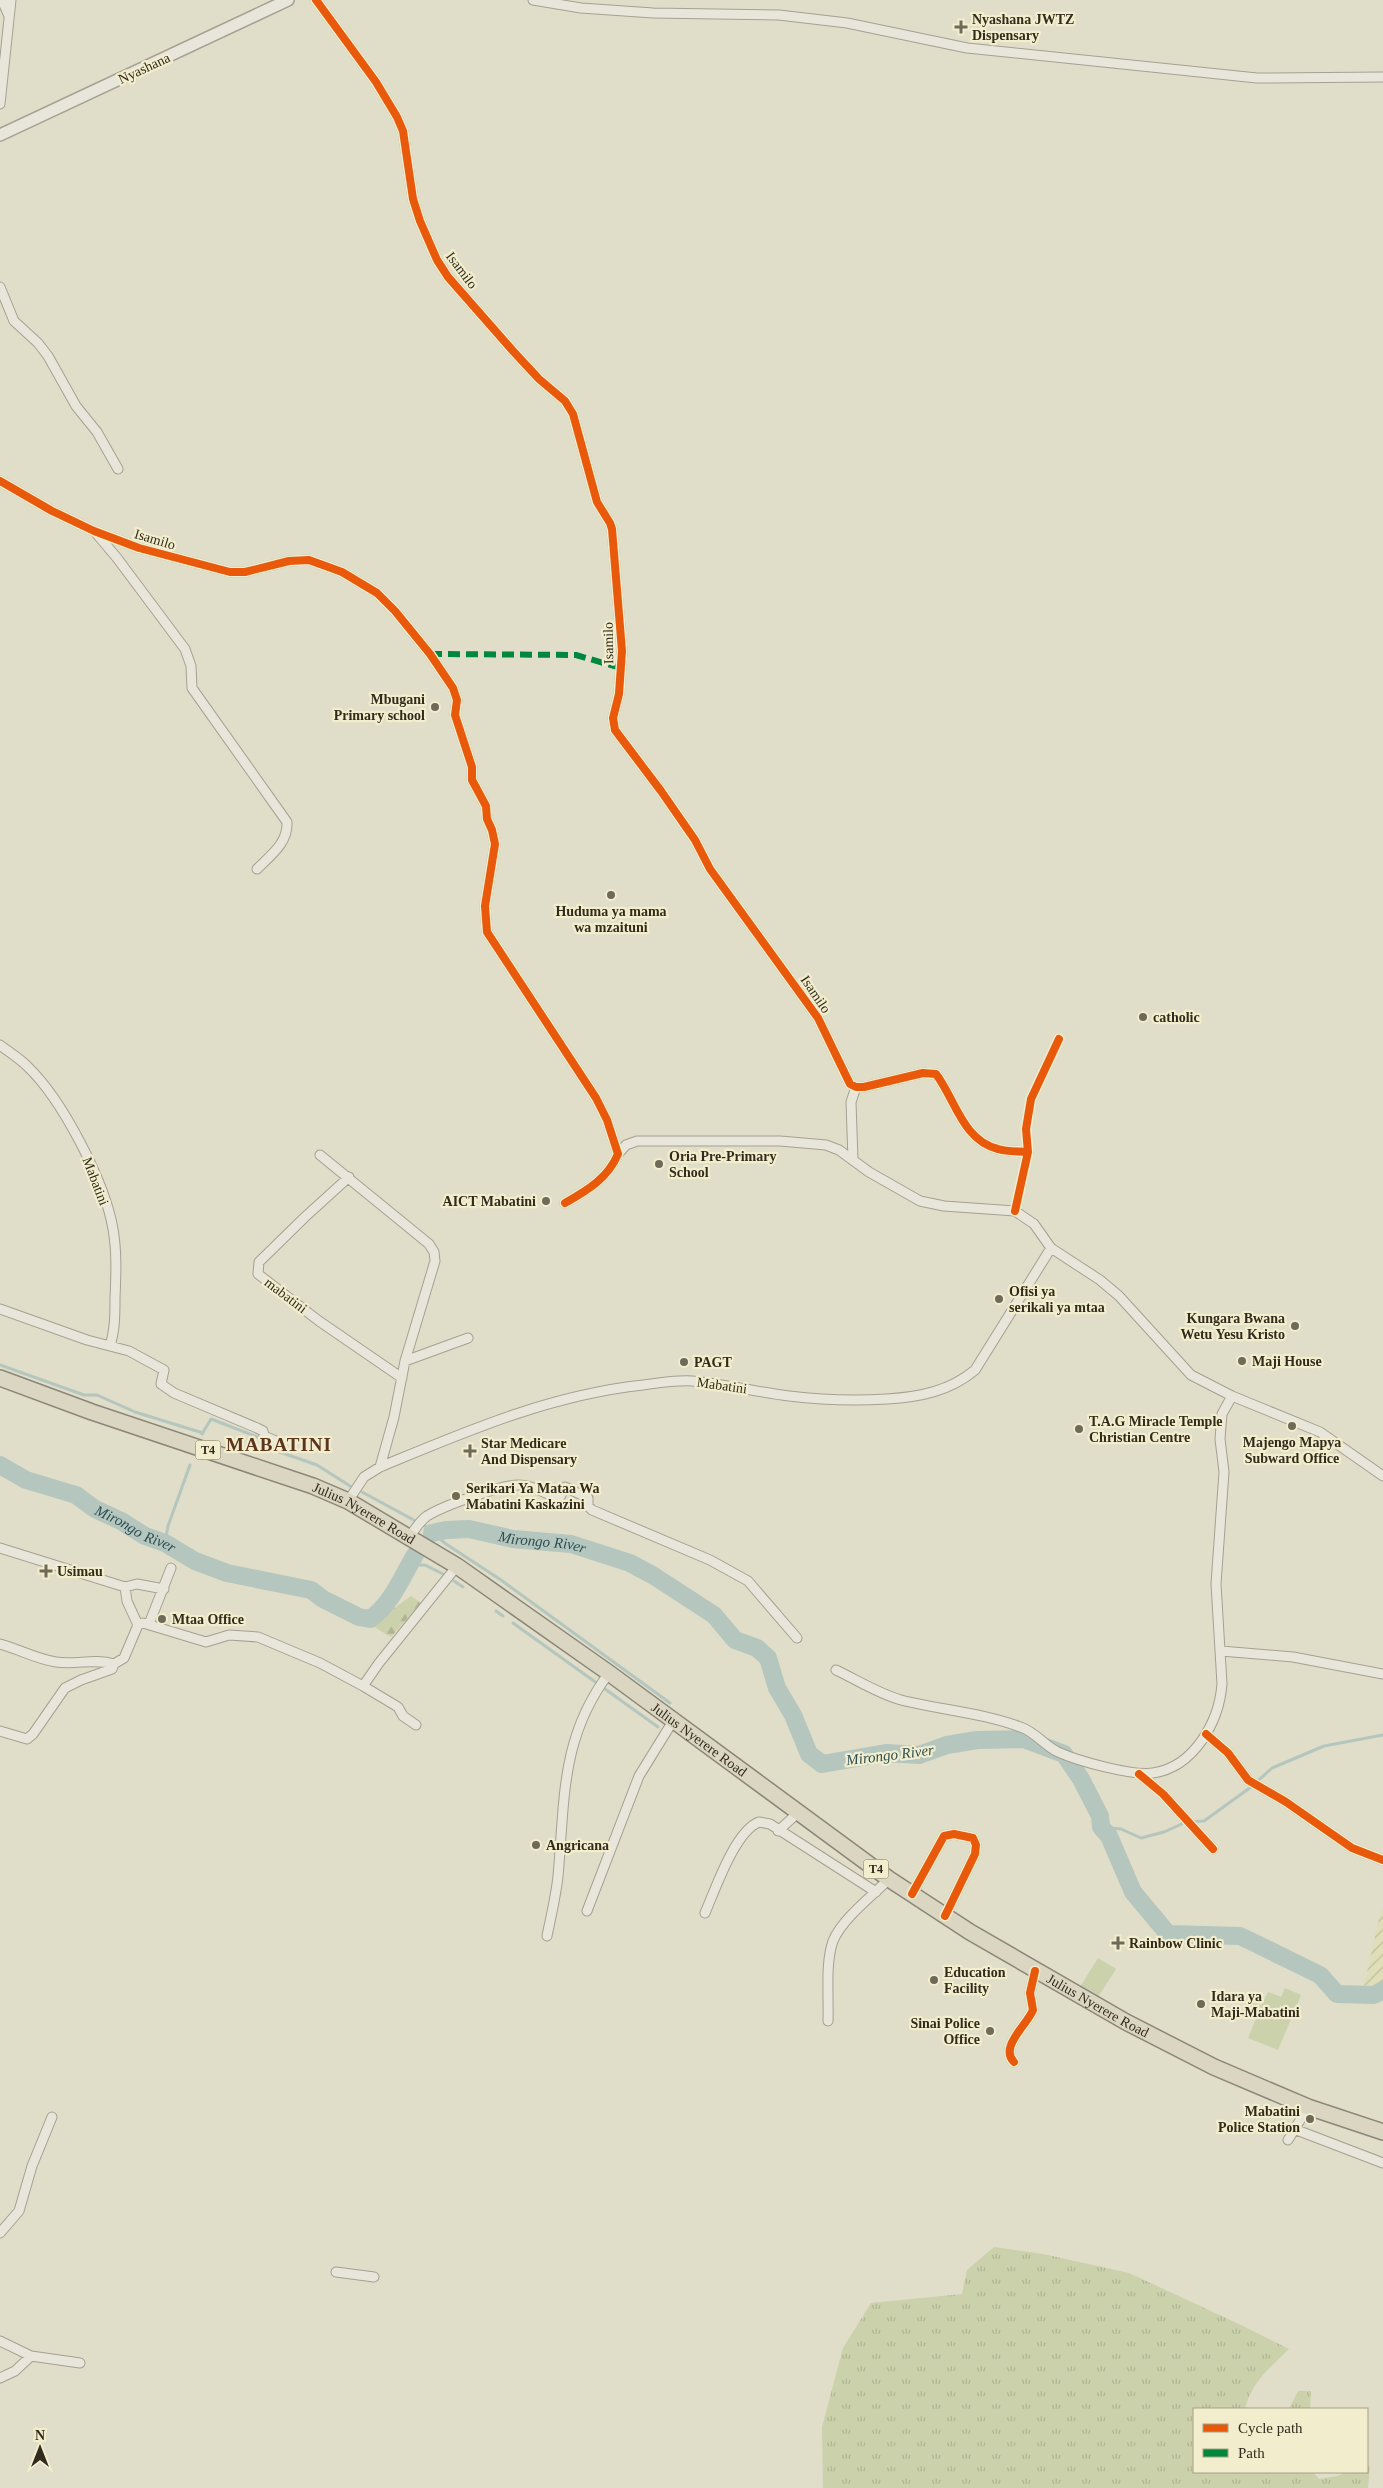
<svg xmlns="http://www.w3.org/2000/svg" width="1383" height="2488" font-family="'Times New Roman',serif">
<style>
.farmland{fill:url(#farmland-furrows)}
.grass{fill:url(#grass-tufts)}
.forest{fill:url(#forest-firs)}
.green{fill:#cbd1ab}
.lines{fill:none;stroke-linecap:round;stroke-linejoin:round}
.stream{stroke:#b4c6be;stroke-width:3}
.river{stroke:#b4c6be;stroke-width:18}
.minor-casing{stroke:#a5a192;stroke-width:11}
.tertiary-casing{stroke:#a5a192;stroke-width:14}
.trunk-casing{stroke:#8a8679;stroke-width:18}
.minor{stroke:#e8e6da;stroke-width:9}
.tertiary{stroke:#e8e6da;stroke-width:11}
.trunk{stroke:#dad6c2;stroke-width:15}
.quiet{stroke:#00873e;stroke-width:6;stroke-dasharray:12 6;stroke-linecap:butt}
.cycleway-casing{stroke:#f2eecd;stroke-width:11}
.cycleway{stroke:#e8590c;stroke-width:8}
.poi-dot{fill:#6f6958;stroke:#f2eecd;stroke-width:2}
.labels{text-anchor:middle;stroke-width:4.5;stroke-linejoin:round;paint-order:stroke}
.shield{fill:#f2eecd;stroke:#6c6551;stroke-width:1}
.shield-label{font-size:12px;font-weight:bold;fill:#322a1c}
.poi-label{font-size:14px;font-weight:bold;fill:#322a1c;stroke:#f2eecd;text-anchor:start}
.street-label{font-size:14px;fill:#322a1c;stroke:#f2eecd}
.water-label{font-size:15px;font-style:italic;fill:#2c4e51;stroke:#f2eecd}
.district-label{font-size:19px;font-weight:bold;letter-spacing:1px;fill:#5c351e;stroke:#f2eecd}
</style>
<defs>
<pattern id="farmland-furrows" width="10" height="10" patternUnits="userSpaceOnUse" patternTransform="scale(1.25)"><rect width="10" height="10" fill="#dfdeb9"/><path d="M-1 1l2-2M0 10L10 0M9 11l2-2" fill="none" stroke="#c0bf9e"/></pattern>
<pattern id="grass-tufts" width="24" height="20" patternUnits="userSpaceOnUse" patternTransform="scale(1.25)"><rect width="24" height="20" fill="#cbd1ab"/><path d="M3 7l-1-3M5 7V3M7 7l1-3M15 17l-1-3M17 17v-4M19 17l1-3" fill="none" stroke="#afb493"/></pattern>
<pattern id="forest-firs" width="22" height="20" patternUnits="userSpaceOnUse" patternTransform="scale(1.25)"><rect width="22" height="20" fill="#cbd1ab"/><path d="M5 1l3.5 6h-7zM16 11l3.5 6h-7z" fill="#afb493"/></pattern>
</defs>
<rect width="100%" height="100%" fill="#e0ddc8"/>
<path class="farmland" d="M1381,1910H1383V1993L1363,1990Z"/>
<path class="grass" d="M994,2247L1043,2254L1129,2273L1241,2325L1289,2349C1270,2368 1251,2382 1245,2409H1194V2472H1313L1319,2479L1338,2476L1346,2472H1367V2466H1370L1368,2488H823L822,2427L843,2348L871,2303L962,2294L967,2270Z
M1298,2391H1311L1310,2409H1289Z"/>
<path class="forest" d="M411,1596L421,1603L391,1637L371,1625Z"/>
<path class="green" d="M1098,1958L1116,1969L1098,1997L1080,1987Z
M1285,1988L1301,1995L1278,2050L1248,2038L1258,2014L1249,2010L1252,2002L1261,2006L1268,1992L1281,1997Z"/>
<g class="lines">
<path class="stream" d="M0,1365L84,1395H97L135,1412L203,1433
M202,1434L211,1419L263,1439
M268,1442L274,1450L317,1465L350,1486
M0,1472L3,1467
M362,1492L434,1531
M439,1531L441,1540L446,1544L501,1580L670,1703
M165,1543L168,1526L190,1465
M409,1565H425L445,1575
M454,1581L463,1587
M496,1611L503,1616
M513,1623L658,1727
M1101,1827L1121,1829L1141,1838L1164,1832L1186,1822L1204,1821L1251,1787L1272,1768L1324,1746L1383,1735"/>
<g class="river">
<path id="s1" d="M0,1465L26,1480L76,1495L95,1509L121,1521L145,1536L165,1543L195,1561L227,1573L311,1590L323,1599L359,1617L370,1619C391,1605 402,1577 415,1555"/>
<path id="s2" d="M432,1533L446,1530L469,1529L513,1539L571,1544L630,1563L654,1576L714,1615L735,1640L757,1648L768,1658L777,1688L793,1715L809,1754L822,1764L886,1753L919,1755L947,1745L977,1740L1024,1739L1064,1754L1081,1779L1100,1816L1101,1827L1109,1836L1133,1892L1168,1934L1240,1936L1320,1975L1337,1994L1374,1995L1383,1990"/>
</g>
<defs>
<path id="minor" d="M2,0L9,16
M316,0L376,82L397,117L403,131L413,199L420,221L437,260L448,277L513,351L539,379L565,401L573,414L597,502L610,523L612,529L622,651L619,694L613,718L615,730L661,791L695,840L710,869L818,1018L850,1084L856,1087H864L923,1073L936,1074C955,1099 963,1141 998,1149C1007,1152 1018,1151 1028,1152
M533,0L581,8L653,13L779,15L847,23L967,48L1257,78L1383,77
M0,104L11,0
M0,287L14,321L38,343L48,356L76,406L97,432L118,469
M0,481L52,511L94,531L139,548L230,572H245L289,561L309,560L342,572L377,593L395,611L430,654L453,688L457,700L455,715L472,767V780L486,806L487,819L492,830L495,844L485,906L487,932L596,1098L607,1120L618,1154C608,1178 588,1190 565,1203
M96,533L117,558L185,649L191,666L192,688L287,822C288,843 271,855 257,869
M0,1045C9,1052 19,1058 27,1066C62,1099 105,1182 113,1229C117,1252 116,1275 115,1298C115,1314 115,1330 110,1346
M618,1154L626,1145L637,1141H780L826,1145L839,1150L869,1172L920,1201L944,1206L1015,1211L1034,1224L1051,1248L1100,1280L1119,1296L1191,1375L1232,1396L1320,1432L1383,1476
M320,1155L429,1244L434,1252L435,1261L405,1361L394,1417L380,1467
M853,1160L851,1102L856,1087
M349,1177L305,1217L259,1262L258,1274L319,1321L402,1378
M0,1309L87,1340L129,1351L164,1370L161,1384L174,1393L257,1428L263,1431L264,1436L276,1441
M405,1361L468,1338
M348,1501L364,1477L380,1467C465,1432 549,1395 643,1385C658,1383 676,1380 692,1381C725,1384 756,1392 789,1396C822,1400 854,1401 887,1399C920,1397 950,1391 975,1370L1051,1248
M410,1536C415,1529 420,1521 427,1516C443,1506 500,1485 519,1485C532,1485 547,1494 559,1499L565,1487L588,1498V1506L592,1510L710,1560L748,1581L797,1638
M0,1548L125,1587L127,1601L138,1625
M125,1587L137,1584L164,1589
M149,1624L171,1568
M0,1644C19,1649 36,1659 56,1662C76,1665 95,1658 114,1664L124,1658L138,1625L143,1623L206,1642L229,1635L258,1637L320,1663L363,1686L398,1707L403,1716L416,1725
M1221,1651L1293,1657L1383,1674
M836,1670C857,1680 879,1694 901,1700C941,1710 985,1713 1023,1728C1036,1733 1045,1746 1058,1752C1078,1761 1132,1776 1153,1773C1194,1767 1219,1722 1222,1684L1216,1584L1224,1472L1220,1439L1222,1414L1232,1396
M363,1686L379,1663L457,1566
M0,1731L27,1739L33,1734L65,1688L81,1680L112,1669L114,1664
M1206,1734L1228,1753L1248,1780L1286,1802L1352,1848L1383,1860
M1139,1774L1163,1794L1213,1849
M778,1831L800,1811
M912,1894L944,1836L954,1834L973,1838L976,1845L975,1854L945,1916
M587,1911L639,1776L673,1721
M705,1913C715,1890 735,1831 759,1822L770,1824L876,1892
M547,1936C551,1916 556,1896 558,1876C565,1800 560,1738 609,1673
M828,2021C829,1998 825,1963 833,1941C842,1919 872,1896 889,1879
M1014,2062C999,2047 1027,2025 1033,2010L1030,1993L1035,1971
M1294,2129L1383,2163
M1288,2140L1308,2107
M0,2233L19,2211L32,2166L52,2117
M336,2272L374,2277
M0,2341L31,2356L80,2363
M0,2378L15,2371L31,2356"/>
<path id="tertiary" d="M0,135L288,0"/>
<g id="trunk">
<path id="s3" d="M0,1378L92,1412L313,1486L348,1501L457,1566L609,1673L889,1879L970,1932L1126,2022L1214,2067L1308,2107L1383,2132"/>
</g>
</defs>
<use href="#minor" class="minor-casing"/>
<use href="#tertiary" class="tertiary-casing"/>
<use href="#trunk" class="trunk-casing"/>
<use href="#minor" class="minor"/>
<use href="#tertiary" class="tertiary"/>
<use href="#trunk" class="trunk"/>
<path class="quiet" d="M430,654L576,655L621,668"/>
<defs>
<path id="cycleway" d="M316,0L376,82L397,117L403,131L413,199L420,221L437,260L448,277L513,351L539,379L565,401L573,414L597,502L610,523L612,529L622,651L619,694L613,718L615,730L661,791L695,840L710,869L818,1018L850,1084L856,1087H864L923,1073L936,1074C955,1099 963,1141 998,1149C1007,1152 1018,1151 1028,1152
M0,481L52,511L94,531L139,548L230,572H245L289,561L309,560L342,572L377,593L395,611L430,654L453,688L457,700L455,715L472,767V780L486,806L487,819L492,830L495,844L485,906L487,932L596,1098L607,1120L618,1154C608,1178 588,1190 565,1203
M1015,1211L1028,1152L1026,1129L1031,1099L1059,1039
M1206,1734L1228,1753L1248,1780L1286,1802L1352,1848L1383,1860
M1139,1774L1163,1794L1213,1849
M912,1894L944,1836L954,1834L973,1838L976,1845L975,1854L945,1916
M1014,2062C999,2047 1027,2025 1033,2010L1030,1993L1035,1971"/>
</defs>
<use href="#cycleway" class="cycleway-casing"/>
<use href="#cycleway" class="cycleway"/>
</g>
<g class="poi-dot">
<path d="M958.5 19.5h5v5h5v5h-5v5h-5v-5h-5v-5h5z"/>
<circle cx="435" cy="707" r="5"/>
<circle cx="611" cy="895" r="5"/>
<circle cx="1143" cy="1017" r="5"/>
<circle cx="659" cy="1164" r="5"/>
<circle cx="546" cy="1201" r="5"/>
<circle cx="999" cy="1299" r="5"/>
<circle cx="1295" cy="1326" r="5"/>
<circle cx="1242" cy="1361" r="5"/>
<circle cx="684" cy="1362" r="5"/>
<circle cx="1292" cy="1426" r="5"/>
<circle cx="1079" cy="1429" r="5"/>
<path d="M467.5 1443.5h5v5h5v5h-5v5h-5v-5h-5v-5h5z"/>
<circle cx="456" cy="1496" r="5"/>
<path d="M43.5 1563.5h5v5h5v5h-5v5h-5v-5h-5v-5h5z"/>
<circle cx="162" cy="1619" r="5"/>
<circle cx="536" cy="1845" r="5"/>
<path d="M1115.5 1935.5h5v5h5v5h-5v5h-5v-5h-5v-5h5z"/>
<circle cx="934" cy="1980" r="5"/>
<circle cx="1201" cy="2004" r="5"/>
<circle cx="990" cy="2031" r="5"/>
<circle cx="1310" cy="2119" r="5"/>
</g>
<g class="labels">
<g class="shield">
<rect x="195.5" y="1440.5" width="25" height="19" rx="4"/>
<rect x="863.5" y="1859.5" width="25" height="19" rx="4"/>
</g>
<g class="shield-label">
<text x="208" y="1454">T4</text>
<text x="876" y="1873">T4</text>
</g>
<g class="poi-label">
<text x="972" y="24">Nyashana JWTZ<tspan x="972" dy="16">Dispensary</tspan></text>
<text x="425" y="704" text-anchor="end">Mbugani<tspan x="425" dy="16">Primary school</tspan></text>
<text x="611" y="916" text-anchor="middle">Huduma ya mama<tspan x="611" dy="16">wa mzaituni</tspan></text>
<text x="1153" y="1022">catholic</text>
<text x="669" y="1161">Oria Pre-Primary<tspan x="669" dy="16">School</tspan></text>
<text x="536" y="1206" text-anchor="end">AICT Mabatini</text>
<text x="1009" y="1296">Ofisi ya<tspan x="1009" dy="16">serikali ya mtaa</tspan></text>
<text x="1285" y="1323" text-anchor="end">Kungara Bwana<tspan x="1285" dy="16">Wetu Yesu Kristo</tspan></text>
<text x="1252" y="1366">Maji House</text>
<text x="694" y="1367">PAGT</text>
<text x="1089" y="1426">T.A.G Miracle Temple<tspan x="1089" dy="16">Christian Centre</tspan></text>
<text x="1292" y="1447" text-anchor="middle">Majengo Mapya<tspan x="1292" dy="16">Subward Office</tspan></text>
<text x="481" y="1448">Star Medicare<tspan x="481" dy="16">And Dispensary</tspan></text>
<text x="466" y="1493">Serikari Ya Mataa Wa<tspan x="466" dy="16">Mabatini Kaskazini</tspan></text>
<text x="57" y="1576">Usimau</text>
<text x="172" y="1624">Mtaa Office</text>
<text x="546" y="1850">Angricana</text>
<text x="1129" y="1948">Rainbow Clinic</text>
<text x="944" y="1977">Education<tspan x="944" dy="16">Facility</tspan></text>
<text x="1211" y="2001">Idara ya<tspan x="1211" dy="16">Maji-Mabatini</tspan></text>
<text x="980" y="2028" text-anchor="end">Sinai Police<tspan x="980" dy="16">Office</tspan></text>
<text x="1300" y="2116" text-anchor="end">Mabatini<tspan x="1300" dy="16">Police Station</tspan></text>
</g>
<g class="street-label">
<text transform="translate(144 68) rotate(-25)" y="5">Nyashana</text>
<text transform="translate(462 270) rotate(53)" y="5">Isamilo</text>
<text transform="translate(155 539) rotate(17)" y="5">Isamilo</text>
<text transform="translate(608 643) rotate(-91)" y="5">Isamilo</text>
<text transform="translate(816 994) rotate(56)" y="5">Isamilo</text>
<text transform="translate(96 1181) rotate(69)" y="5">Mabatini</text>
<text transform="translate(286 1295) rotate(37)" y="5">mabatini</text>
<text transform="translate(722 1385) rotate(8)" y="5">Mabatini</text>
<text dy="5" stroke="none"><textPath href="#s3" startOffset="389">Julius Nyerere Road</textPath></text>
<text dy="5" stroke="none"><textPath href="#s3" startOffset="794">Julius Nyerere Road</textPath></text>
<text dy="5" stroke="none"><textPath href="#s3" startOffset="1274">Julius Nyerere Road</textPath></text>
</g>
<g class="water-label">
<text dy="5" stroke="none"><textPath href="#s1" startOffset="151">Mirongo River</textPath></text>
<text dy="5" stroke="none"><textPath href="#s2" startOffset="112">Mirongo River</textPath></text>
<text transform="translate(890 1755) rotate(-7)" y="5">Mirongo River</text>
</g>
<g class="district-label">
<text x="279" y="1451">MABATINI</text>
</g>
</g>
<rect x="1193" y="2408" width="175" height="65" fill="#f2eecd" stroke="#a5a086"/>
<rect x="1203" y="2424" width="25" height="8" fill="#e8590c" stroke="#a5a086"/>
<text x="1238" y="2433" font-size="15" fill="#322a1c">Cycle path</text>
<rect x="1203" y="2449" width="25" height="8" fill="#00873e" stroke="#a5a086"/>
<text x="1238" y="2458" font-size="15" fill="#322a1c">Path</text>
<g transform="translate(40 2448)" stroke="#f2eecd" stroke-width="4" paint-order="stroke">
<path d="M0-4L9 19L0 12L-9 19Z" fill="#322a1c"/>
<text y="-8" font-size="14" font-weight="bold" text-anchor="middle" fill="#322a1c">N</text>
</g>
</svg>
